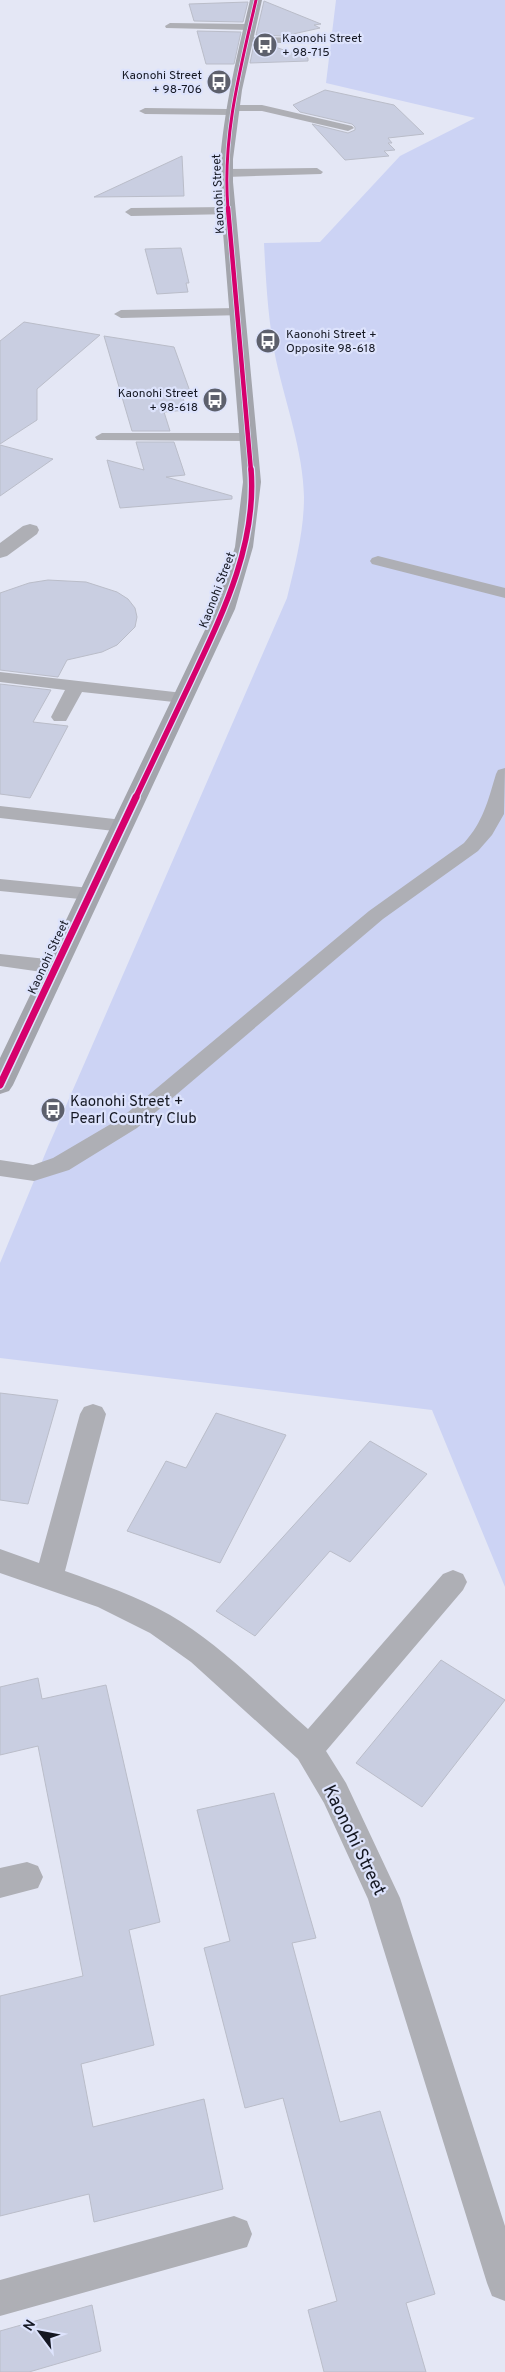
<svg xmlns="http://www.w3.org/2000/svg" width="505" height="2372" font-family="Overpass,sans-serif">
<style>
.green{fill:#ccd3f4}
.building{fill:#c9cee1;stroke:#babdc9}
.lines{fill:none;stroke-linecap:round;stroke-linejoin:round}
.lane{fill:#aeafb5;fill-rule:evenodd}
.street{fill:#aeafb5;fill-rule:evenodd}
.secondary{fill:#a3a5ac;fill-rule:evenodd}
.cycleway-far3-casing{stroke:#dde3fc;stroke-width:4.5}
.cycleway-far2-casing{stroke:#dde3fc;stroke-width:6}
.cycleway-far1-casing{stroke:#dde3fc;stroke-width:8}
.cycleway-casing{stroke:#dde3fc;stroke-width:10}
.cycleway-far3{stroke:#d6006c;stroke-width:3}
.cycleway-far2{stroke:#d6006c;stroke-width:4.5}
.cycleway-far1{stroke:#d6006c;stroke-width:5.5}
.cycleway{stroke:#d6006c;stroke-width:7}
.labels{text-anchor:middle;stroke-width:4.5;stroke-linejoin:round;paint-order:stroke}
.far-poi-label{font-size:12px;fill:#151823;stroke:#dde3fc;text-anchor:start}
.far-street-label{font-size:12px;fill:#151823;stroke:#dde3fc}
.poi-label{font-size:15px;fill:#151823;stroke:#dde3fc;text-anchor:start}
.near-street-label{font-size:18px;fill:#151823;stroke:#dde3fc}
</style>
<rect width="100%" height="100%" fill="#e4e7f5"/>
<path class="green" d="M336,0H505V1587L432,1410L0,1358V1263L48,1147L287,598C295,565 304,532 304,497C303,451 286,405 276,360C268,321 266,282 264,243L320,242L400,156L475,118L326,83Z"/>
<path class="building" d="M264,1L321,24L314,25L320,28L284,36L256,35Z
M248,2L243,22L194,21L189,4Z
M197,31L241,32L234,64H206Z
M254,44L269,45L308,58V61L250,63Z
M325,90L394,105L424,134L388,138L392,143H388L395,150L384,151L389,156L345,160L312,124L348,133L355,130V127L352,124L300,112L293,105Z
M182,156L184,196L94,197Z
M181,248L189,283H186L188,292L157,294L145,249Z
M24,322L100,335L37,389V420L0,444V341Z
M104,336L174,347L192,397L183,398L187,410L164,412L170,431H132Z
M136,442H174L185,475L166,477L232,496V499L120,508L107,460L144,470Z
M0,445L53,459L0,496Z
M48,580L86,582L117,592L128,599L135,608L137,617L135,627L117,645L102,652L67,660L58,677L0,670V593L29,583Z
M0,684L51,690L33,722L68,726L30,798L0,794Z
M0,1393L58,1400L28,1504L0,1500Z
M216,1413L286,1435L220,1563L127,1531L166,1461L186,1468Z
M370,1441L427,1474L350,1562L330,1551L255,1636L216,1611Z
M441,1660L505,1700L422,1807L356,1763Z
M38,1678L42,1699L106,1685L160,1922L129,1930L154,2045L81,2064L93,2127L204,2099L223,2189L94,2222L89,2194L0,2216V1996L83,1976L38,1746L0,1755V1687Z
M274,1793L316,1938L292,1943L340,2122L380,2111L435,2294L406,2303L426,2372H324L308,2310L337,2301L283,2098L245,2108L204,1948L230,1941L197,1810Z
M92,2305L101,2351L29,2372H0V2331Z"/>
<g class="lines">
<path class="lane" d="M170,23L250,24L255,27L250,30L166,28L165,26Z
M247,37L319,38L324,41L319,44L243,42L242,40Z
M233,105H262L352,126L354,128L348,131L262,111H237L236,114L232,115L145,114L139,111L145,108L228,109Z
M317,168L323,172L321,174L226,177L220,173L226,169Z
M229,207L233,208L235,211L233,214L131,216L125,212L131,208Z
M238,308L243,309L245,312L243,315L121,318L114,314L121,310Z
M102,433H248L255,437L248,441L97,440L95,437Z
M378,556L505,588V598L372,564L370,561L372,558Z
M0,672L183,693L189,694L192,698L189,702L183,703L82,692L66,721H54L51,717L65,690L0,682Z
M505,768L504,814L492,835L478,851L383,919L137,1128L69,1170L34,1181L0,1176V1160L33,1165L53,1158L121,1118L369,911L464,843C483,822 488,801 496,774L498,770Z
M0,806L123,820L130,822L133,826L130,830L123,832L0,818Z
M0,879L90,888L97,890L100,894L97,898L90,900L0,891Z
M0,954L56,960L63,962L67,967L63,972L56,974L0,966Z
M93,1404L102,1407L106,1414L65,1571C101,1584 137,1596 170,1615C221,1645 264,1690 308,1729L443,1574L453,1570L463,1574L467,1582L463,1590L326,1751L346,1783L400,1898L505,2226V2301L492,2296L487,2283L368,1899L324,1803L298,1759L191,1662L150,1633L98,1607L0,1573V1549L39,1563L80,1414L84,1407Z
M27,1862L38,1866L43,1877L38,1888L0,1898V1868Z
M234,2216L247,2221L252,2234L247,2247L0,2316V2280Z"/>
<path class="street" d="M30,524L37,526L39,530L37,534L7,556L0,558V543L23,526Z"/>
<path class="secondary" d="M250,0H262L242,90L233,159V182L261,482L253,547L235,609L13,1085L9,1091L0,1094V1058L215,609L235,547L243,482L219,182C221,120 236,60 250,0Z"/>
<defs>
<path id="cycleway-far3" d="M228,209C222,137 240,70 256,0"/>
<path id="cycleway-far2" d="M228,208L251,471"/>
<path id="cycleway-far1" d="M135,799C154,759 173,719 192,679C223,613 257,544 251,469"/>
<path id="cycleway" d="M0,1085L136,797"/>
</defs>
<use href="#cycleway-far3" class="cycleway-far3-casing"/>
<use href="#cycleway-far2" class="cycleway-far2-casing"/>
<use href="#cycleway-far1" class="cycleway-far1-casing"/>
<use href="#cycleway" class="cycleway-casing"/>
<use href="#cycleway-far3" class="cycleway-far3"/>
<use href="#cycleway-far2" class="cycleway-far2"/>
<use href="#cycleway-far1" class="cycleway-far1"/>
<use href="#cycleway" class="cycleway"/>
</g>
<defs>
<symbol id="bus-disc" viewBox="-11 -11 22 22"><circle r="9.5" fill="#5d606c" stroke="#dde3fc"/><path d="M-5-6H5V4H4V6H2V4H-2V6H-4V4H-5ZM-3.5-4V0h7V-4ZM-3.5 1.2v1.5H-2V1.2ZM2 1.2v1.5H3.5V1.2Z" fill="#fff"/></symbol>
</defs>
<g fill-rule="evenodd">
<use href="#bus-disc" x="251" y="31" width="28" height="28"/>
<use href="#bus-disc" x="205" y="68" width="28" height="28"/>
<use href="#bus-disc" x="254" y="327" width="28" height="28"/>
<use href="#bus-disc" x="201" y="386" width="28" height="28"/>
<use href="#bus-disc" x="39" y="1096" width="28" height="28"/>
</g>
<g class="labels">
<g class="far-poi-label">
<text x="282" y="42">Kaonohi Street<tspan x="282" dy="14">+ 98-715</tspan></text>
<text x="202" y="79" text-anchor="end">Kaonohi Street<tspan x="202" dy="14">+ 98-706</tspan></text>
<text x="286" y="338">Kaonohi Street +<tspan x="286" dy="14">Opposite 98-618</tspan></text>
<text x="198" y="397" text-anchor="end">Kaonohi Street<tspan x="198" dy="14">+ 98-618</tspan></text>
</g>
<g class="far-street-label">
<text transform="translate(218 194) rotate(-93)" y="4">Kaonohi Street</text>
<text transform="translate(217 590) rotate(-69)" y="4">Kaonohi Street</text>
<text transform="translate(48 957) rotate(-65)" y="4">Kaonohi Street</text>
</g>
<g class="poi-label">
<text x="70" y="1106">Kaonohi Street +<tspan x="70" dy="17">Pearl Country Club</tspan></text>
</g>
<g class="near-street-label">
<text transform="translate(355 1840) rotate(64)" y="6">Kaonohi Street</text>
</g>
</g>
<g transform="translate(40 2332) rotate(302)" stroke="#dde3fc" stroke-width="4" paint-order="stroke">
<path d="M0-4L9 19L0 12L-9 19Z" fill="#151823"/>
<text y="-8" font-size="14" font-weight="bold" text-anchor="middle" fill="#151823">N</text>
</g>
</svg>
